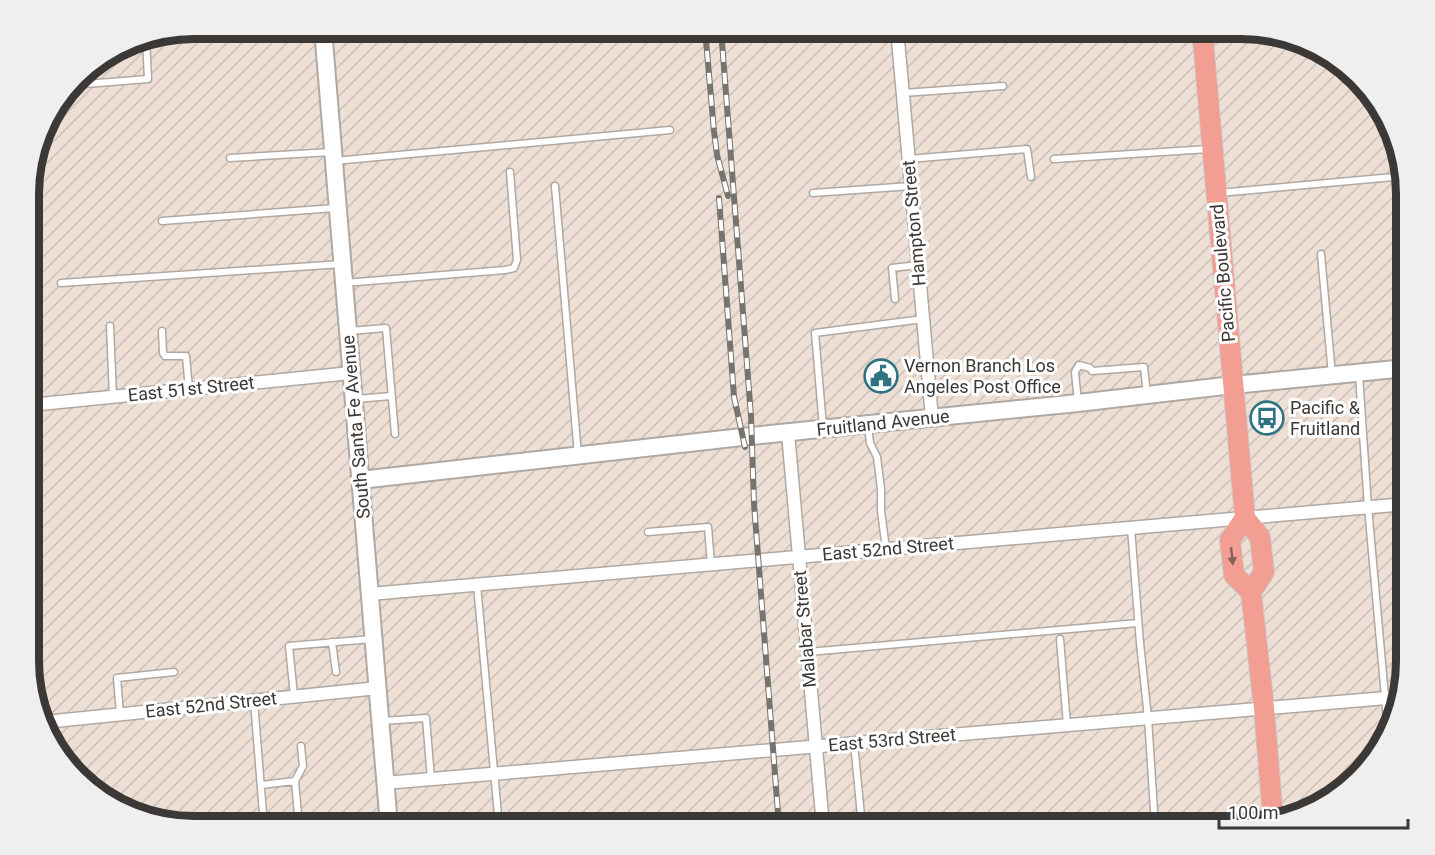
<svg xmlns="http://www.w3.org/2000/svg" width="1435" height="855" font-family="Roboto,sans-serif">
<style>
.industrial{fill:url(#industrial-furrows)}
.lines{fill:none;stroke-linecap:round;stroke-linejoin:round}
.lane-casing{stroke:#b0a8a2;stroke-width:9}
.street-casing{stroke:#b0a8a2;stroke-width:15}
.secondary-casing{stroke:#b0a8a2;stroke-width:20}
.primary-casing{stroke:#cccbcb;stroke-width:22}
.lane{stroke:#fff;stroke-width:6}
.street{stroke:#fff;stroke-width:12}
.secondary{stroke:#fff;stroke-width:16}
.primary{stroke:#f39e92;stroke-width:20}
.rail-casing{stroke:#77736f;stroke-width:6}
.rail{stroke:#fff;stroke-width:4;stroke-dasharray:11;stroke-linecap:butt}
.oneway{fill:#85615b}
.labels{text-anchor:middle;stroke-width:6;stroke-linejoin:round;paint-order:stroke}
.street-label{font-size:18px;fill:#3b3836;stroke:#fff}
.poi-label{font-size:18px;fill:#3b3836;stroke:#fff;text-anchor:start}
.rim{fill:none;stroke:#3b3836;stroke-width:8}
</style>
<defs>
<pattern id="industrial-furrows" width="10" height="10" patternUnits="userSpaceOnUse" patternTransform="scale(1.5)"><rect width="10" height="10" fill="#eddfd4"/><path d="M-1 1l2-2M0 10L10 0M9 11l2-2" fill="none" stroke="#ccc0b7"/></pattern>
</defs>
<rect width="100%" height="100%" fill="#f6ede7"/>
<path class="industrial" d="M194,29H1241L1324,51L1379,103L1406,183V671L1384,744L1324,804L1251,826H194L111,804L56,752L30,682V173L46,121L85,70L131,41Z"/>
<g class="lines">
<defs>
<path id="lane" d="M1045,37L1085,33L1088,29
M73,85L148,79L146,38
M903,93L1003,86
M36,152L39,185
M230,158L332,152
M909,159L1027,149L1031,177
M1054,159L1209,149
M334,161L670,130
M555,186L578,455
M813,193L911,186
M1219,193L1404,176
M162,221L335,208
M1321,254L1332,375
M61,283L342,264
M344,283L505,270L514,268L517,260L510,172
M895,299L892,268L918,265
M110,326L113,397
M162,331L163,353L165,356H186L189,389
M349,331L386,328L395,434
M1359,375L1368,507L1388,730
M356,399L391,396
M1078,403L1075,372L1079,365L1090,368L1092,371L1144,367L1147,395
M868,426L870,443L877,457L881,489V511L886,549
M823,427L815,333L923,319
M1131,528L1140,643L1148,718L1155,826
M648,532L708,527L711,564
M477,585L499,826
M1060,639L1067,725
M332,642L336,672
M808,652L1138,623
M294,696L289,646L372,639
M254,701L264,826
M120,714L117,678L174,672
M383,721L426,718L431,779
M854,743L862,826
M261,785L295,781
M299,826L295,781L303,766L301,746
M1059,826L1155,816"/>
<path id="street" d="M897,29L932,418
M168,34L227,29
M30,405L351,373
M788,433L823,826
M370,594L1406,504
M45,722L378,688
M385,783L1398,697"/>
<path id="secondary" d="M323,29L389,826
M360,480L751,436L1078,403L1233,385L1406,368"/>
<path id="primary" d="M1202,29L1245,518L1260,537L1264,572L1251,592L1264,708L1273,819
M1245,518L1230,540L1234,575L1251,592"/>
</defs>
<use href="#lane" class="lane-casing"/>
<use href="#street" class="street-casing"/>
<use href="#secondary" class="secondary-casing"/>
<use href="#primary" class="primary-casing"/>
<use href="#lane" class="lane"/>
<use href="#street" class="street"/>
<use href="#secondary" class="secondary"/>
<use href="#primary" class="primary"/>
<defs>
<path id="rail" d="M705,29L714,131L717,155L728,196
M721,29L751,416L754,504L779,826
M719,198L734,397L745,447"/>
</defs>
<use href="#rail" class="rail-casing"/>
<use href="#rail" class="rail"/>
</g>
<defs><path id="oneway-solid" d="M-6-.8H1V-3.2L6.5 0L1 3.2V.8H-6Z" transform="scale(1.5)"/></defs>
<use class="oneway" href="#oneway-solid" transform="translate(1232 556) rotate(84)"/>
<defs>
<symbol id="civic-ring" viewBox="-11 -11 22 22"><circle r="9.5" fill="#fff" stroke="#2d7381" stroke-width="1.5"/><path d="M-.6-6.5H3V-4.5H.6V-3L4-1V1h2V6H-6V1h2V-1L-.6-3ZM-1.2 2.5V6h2.4V2.5Z" fill="#2d7381"/></symbol>
<symbol id="bus-ring" viewBox="-11 -11 22 22"><circle r="9.5" fill="#fff" stroke="#2d7381" stroke-width="1.5"/><path d="M-5-6H5V4H4V6H2V4H-2V6H-4V4H-5ZM-3.5-4V0h7V-4ZM-3.5 1.2v1.5H-2V1.2ZM2 1.2v1.5H3.5V1.2Z" fill="#2d7381"/></symbol>
</defs>
<g fill-rule="evenodd">
<use href="#civic-ring" x="862" y="357" width="38" height="38"/>
<use href="#bus-ring" x="1248" y="399" width="38" height="38"/>
</g>
<g class="labels">
<g class="street-label">
<text transform="translate(914 223) rotate(-95)" y="6">Hampton Street</text>
<text transform="translate(1223 273) rotate(-95)" y="6">Pacific Boulevard</text>
<text transform="translate(191 389) rotate(-6)" y="6">East 51st Street</text>
<text transform="translate(883 423) rotate(-6)" y="6">Fruitland Avenue</text>
<text transform="translate(356 427) rotate(-95)" y="6">South Santa Fe Avenue</text>
<text transform="translate(888 549) rotate(-5)" y="6">East 52nd Street</text>
<text transform="translate(805 629) rotate(-95)" y="6">Malabar Street</text>
<text transform="translate(211 705) rotate(-6)" y="6">East 52nd Street</text>
<text transform="translate(892 740) rotate(-5)" y="6">East 53rd Street</text>
</g>
<g class="poi-label">
<text x="904" y="372">Vernon Branch Los<tspan x="904" dy="21">Angeles Post Office</tspan></text>
<text x="1290" y="414">Pacific &amp;<tspan x="1290" dy="21">Fruitland</tspan></text>
</g>
</g>
<path d="M0 0H1435V855H0ZM194 39H1241A155 155 0 0 1 1396 194V661A155 155 0 0 1 1241 816H194A155 155 0 0 1 39 661V194A155 155 0 0 1 194 39Z" fill="#efefef" fill-rule="evenodd"/>
<path class="rim" d="M194 39H1241A155 155 0 0 1 1396 194V661A155 155 0 0 1 1241 816H194A155 155 0 0 1 39 661V194A155 155 0 0 1 194 39Z"/>
<path d="M1219 819v9h189v-9" fill="none" stroke="#3b3836" stroke-width="3"/>
<text x="1228" y="819" font-size="18" fill="#3b3836" stroke="#ffffff" stroke-width="4.5" paint-order="stroke">100 m</text>
</svg>
